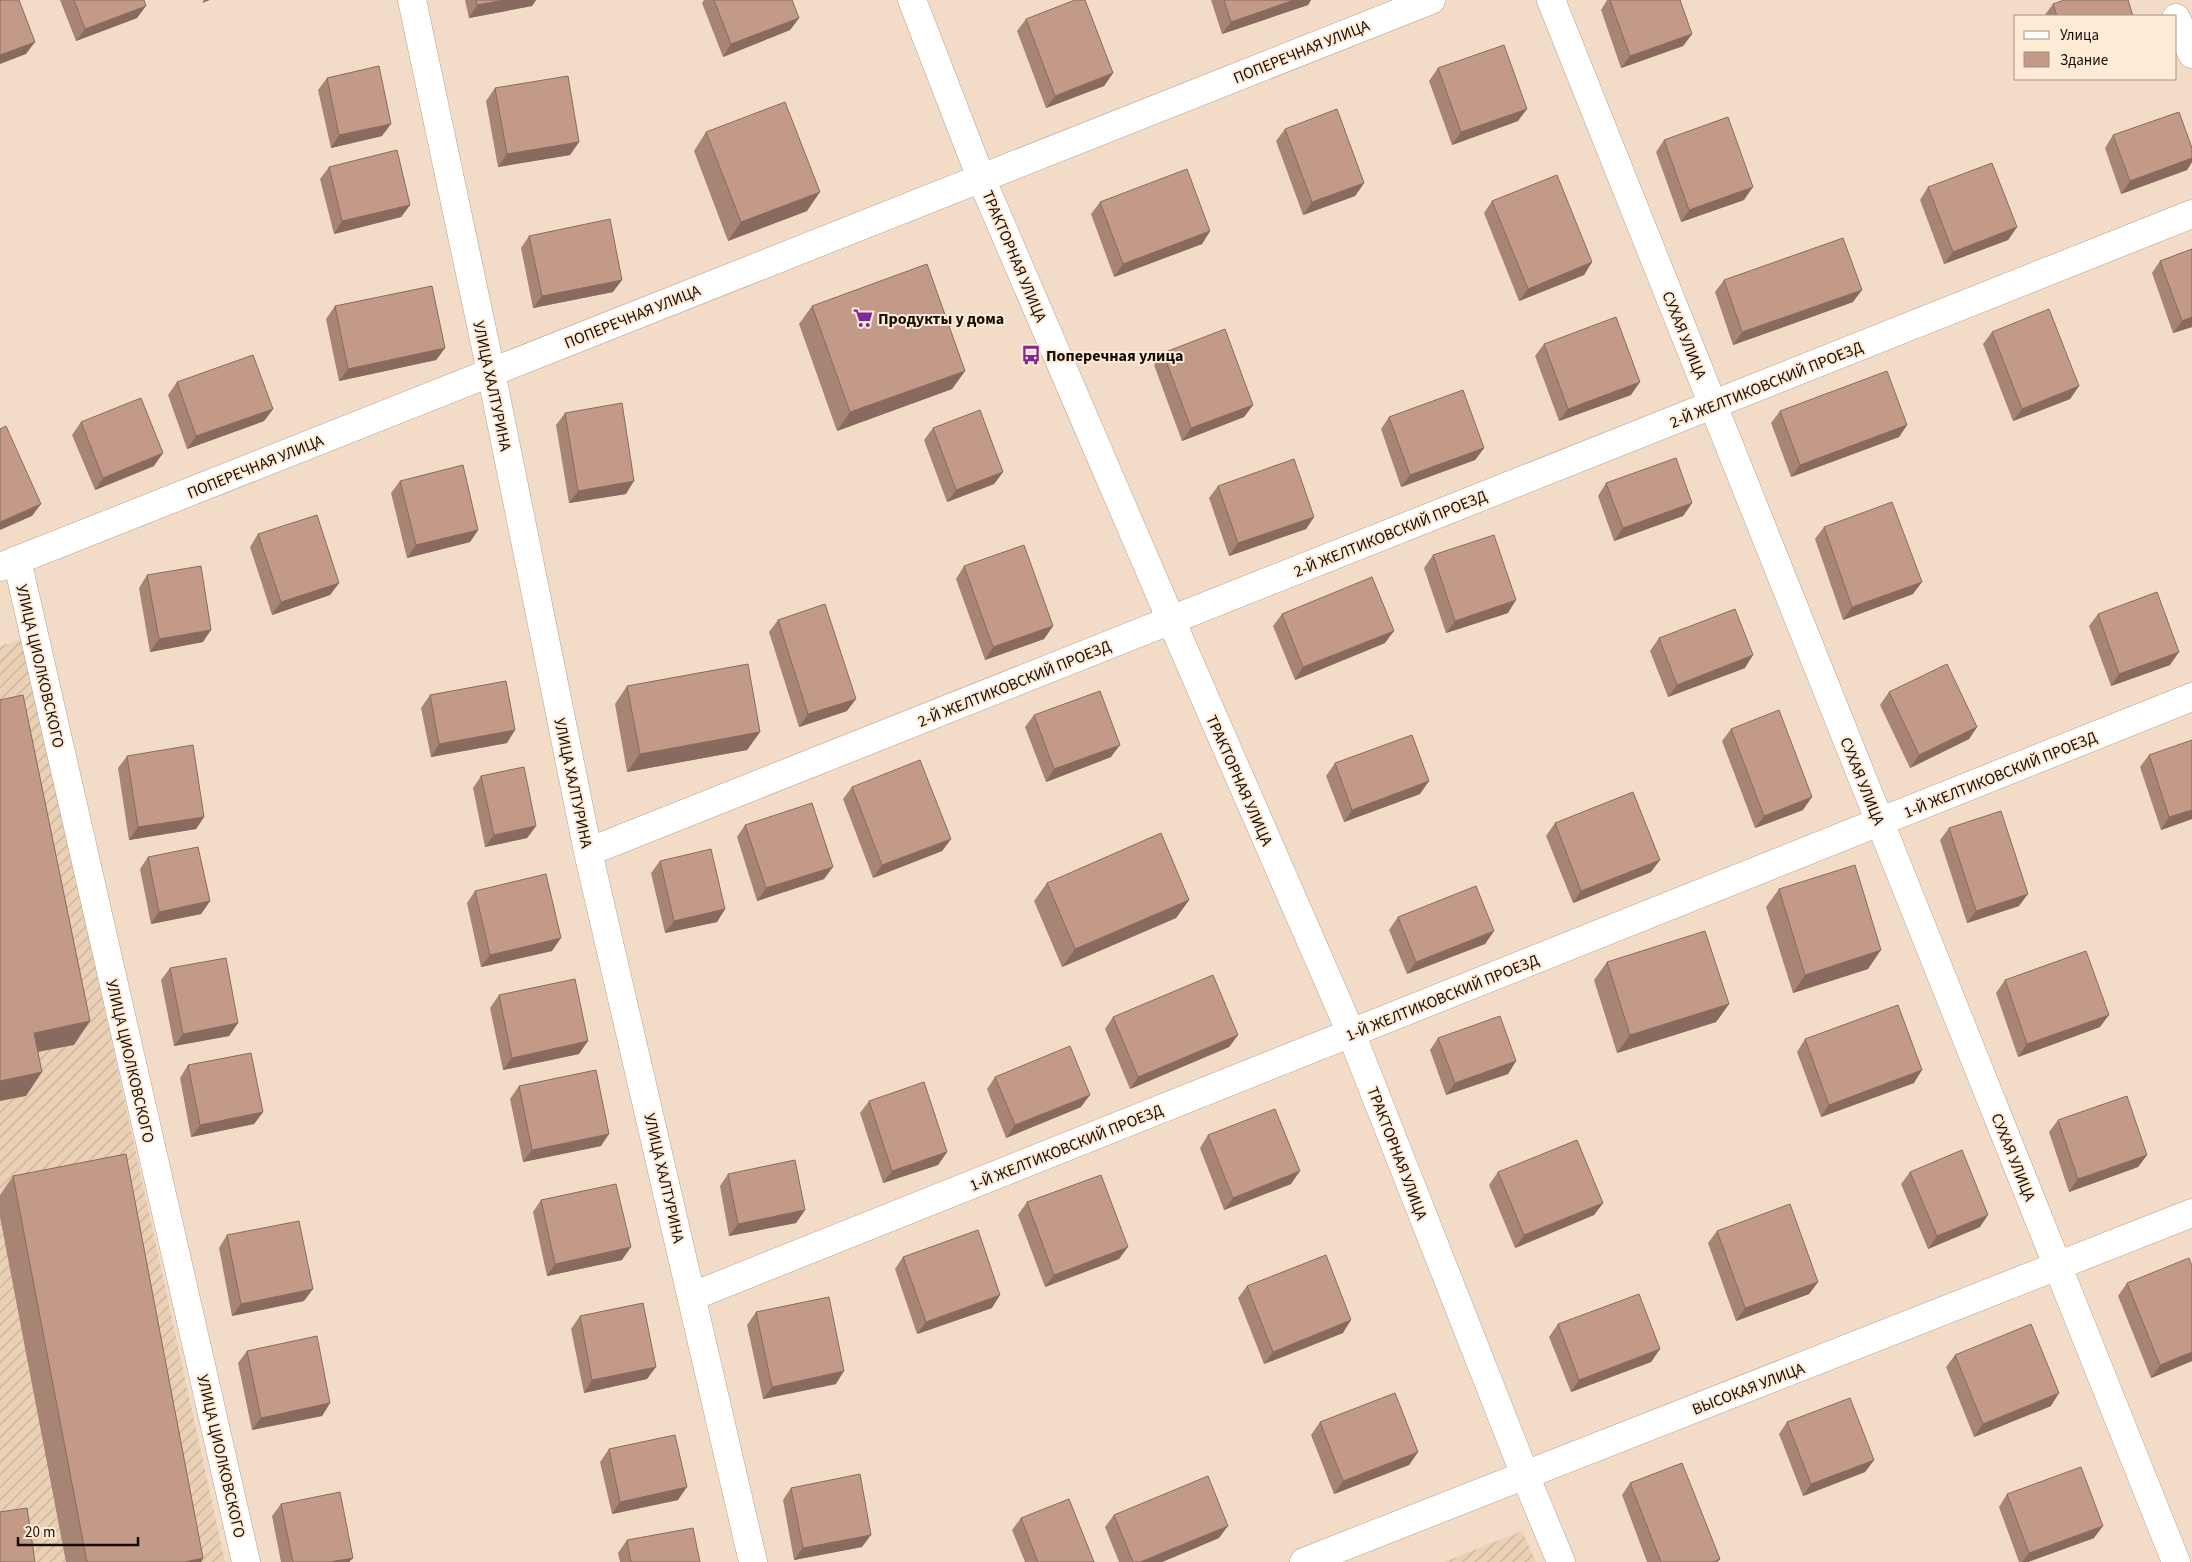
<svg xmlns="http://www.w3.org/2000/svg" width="2192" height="1562" font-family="'Source Sans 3',sans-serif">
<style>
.industrial{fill:url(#industrial-furrows)}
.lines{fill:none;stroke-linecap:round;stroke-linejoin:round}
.street-casing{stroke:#b4a08c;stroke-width:29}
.street{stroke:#fff;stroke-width:28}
.wall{fill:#a88474}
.shaded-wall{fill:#886b5e}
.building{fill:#c39987;stroke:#886b5e}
.labels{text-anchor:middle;stroke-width:4;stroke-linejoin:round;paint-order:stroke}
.street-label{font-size:16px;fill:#140d06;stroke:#ffead5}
.poi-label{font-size:16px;font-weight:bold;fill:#140d06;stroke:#ffead5;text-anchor:start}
</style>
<defs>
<pattern id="industrial-furrows" width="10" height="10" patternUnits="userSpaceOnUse" patternTransform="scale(1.25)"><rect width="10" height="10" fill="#ead0b5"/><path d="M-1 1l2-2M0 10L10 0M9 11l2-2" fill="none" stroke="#c8b19a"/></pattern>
</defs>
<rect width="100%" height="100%" fill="#f2dcc8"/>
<path class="industrial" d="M24,639L225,1562H0V646Z
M1522,1531L1536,1562H1444Z"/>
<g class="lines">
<defs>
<path id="street" d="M412,0L491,372L588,852L753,1562
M912,0L981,178L1171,620L1351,1033L1525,1475L1561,1562
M1551,0L2176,1562
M2176,18L2192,54
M17,560L246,1562
M0,567L1431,0
M588,852L2192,214
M693,1296L2192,697
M1304,1562L2192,1213"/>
</defs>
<use href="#street" class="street-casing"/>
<use href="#street" class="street"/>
</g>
<path class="wall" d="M60,0H144L137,18L76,41Z
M465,0H536L532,6L469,18Z
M704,0H792L799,18L790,30L723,57L702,3Z
M1211,0H1311L1308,5L1222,34Z
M1607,0H1680L1692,34L1683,46L1621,68L1601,10Z
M2053,4L2133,16H2044Z
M1026,19L1113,73L1104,86L1046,108L1017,31Z
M1438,68L1518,121L1452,145L1429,81Z
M327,78L382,136L331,148L318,90Z
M495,88L579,142L570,155L498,167L486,101Z
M1285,129L1364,183L1355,196L1303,215L1276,141Z
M706,132L807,211L728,241L694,151Z
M2113,135L2192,148V162L2187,170L2121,194L2105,148Z
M1664,140L1744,200L1681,222L1656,152Z
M329,167L410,205L401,217L334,234L320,179Z
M1928,187L2017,227L2008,240L1944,264L1920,200Z
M1492,201L1592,262L1584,275L1519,301L1484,213Z
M1100,202L1210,231L1202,244L1114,277L1091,214Z
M529,236L613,292L533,308L521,248Z
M2192,249V327L2173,333L2152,273L2160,261Z
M1724,280L1853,302L1733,345L1715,292Z
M335,306L445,348L436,360L339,381L326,319Z
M812,306L965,371L952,389L837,431L799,324Z
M1992,332L2079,386L2070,399L2013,421L1983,344Z
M1544,344L1631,395L1559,421L1535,356Z
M1163,353L1253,405L1244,417L1182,441L1154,365Z
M177,382L273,409L264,421L187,449L168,395Z
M1780,411L1907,425L1899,437L1791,477L1771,423Z
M565,413L626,494L569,503L556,425Z
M1389,417L1484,448L1475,460L1401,487L1381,429Z
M81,422L154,466L95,490L72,435Z
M933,428L1003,472L994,484L947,502L924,440Z
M400,481L478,530L470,542L407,558L391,493Z
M1606,483L1692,503L1683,516L1614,541L1598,496Z
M1218,486L1314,517L1306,529L1229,556L1209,498Z
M1824,527L1913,594L1843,620L1815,539Z
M258,534L339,583L330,595L272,615L250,547Z
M1433,555L1508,613L1446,633L1424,568Z
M964,566L1053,626L1044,639L985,660L956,579Z
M147,575L203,642L150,652L139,588Z
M1282,614L1385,643L1295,680L1273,626Z
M2098,614L2170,665L2111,686L2089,626Z
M778,620L847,711L799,727L769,632Z
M1659,638L1745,668L1668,697L1650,651Z
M627,686L760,732L747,750L627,772L615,704Z
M1889,692L1977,727L1969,739L1910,768L1880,705Z
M430,695L507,743L431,757L421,708Z
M1034,715L1111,757L1046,782L1025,727Z
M1731,729L1803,810L1755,828L1722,741Z
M2149,755L2192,819L2161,830L2140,767Z
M127,756L204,817L196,829L129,840L118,768Z
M1335,763L1420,794L1344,822L1326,776Z
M481,776L536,826L527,838L485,847L473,788Z
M852,787L951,839L942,851L873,878L843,799Z
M1555,823L1651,872L1573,903L1546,836Z
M745,825L824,879L757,901L737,837Z
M1949,828L2019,906L1967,923L1940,840Z
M148,857L210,901L201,914L151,924L140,869Z
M660,861L725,909L717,922L665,933L651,873Z
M1047,883L1189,900L1176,918L1062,967L1034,901Z
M1779,889L1868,969L1793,993L1766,907Z
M475,891L552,951L481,967L467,903Z
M1398,917L1494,931L1485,944L1407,974L1389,930Z
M1607,962L1729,1004L1716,1022L1617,1053L1594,980Z
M170,968L238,1023L229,1036L174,1046L161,980Z
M2005,980L2100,1027L2018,1057L1996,993Z
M499,995L579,1054L503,1070L490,1008Z
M1113,1017L1238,1035L1229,1047L1130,1089L1105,1029Z
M1438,1038L1516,1061L1508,1074L1446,1095L1430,1050Z
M1805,1039L1914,1083L1821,1117L1797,1052Z
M188,1065L263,1112L254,1124L191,1137L180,1078Z
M995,1077L1081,1107L1006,1138L987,1089Z
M519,1086L601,1146L523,1162L510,1099Z
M869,1101L947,1152L938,1165L883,1183L860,1113Z
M2058,1120L2147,1155L2138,1167L2069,1192L2049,1132Z
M1208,1135L1291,1184L1224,1210L1200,1148Z
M1498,1172L1603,1203L1594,1215L1515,1248L1489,1185Z
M1910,1172L1980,1227L1928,1249L1901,1184Z
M728,1174L805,1210L796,1223L729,1236L720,1186Z
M13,1176L201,1562H66L0,1217V1195Z
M541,1200L622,1260L547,1276L533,1212Z
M1027,1202L1119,1259L1045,1287L1018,1215Z
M1717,1231L1818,1282L1809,1294L1736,1321L1708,1243Z
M227,1235L304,1301L232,1316L219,1248Z
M903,1257L992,1308L917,1334L895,1269Z
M2127,1283L2192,1361L2151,1378L2118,1296Z
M1247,1286L1343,1333L1264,1364L1238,1298Z
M756,1312L836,1384L763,1399L747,1325Z
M580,1316L647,1379L584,1393L571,1329Z
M1558,1324L1660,1349L1651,1362L1571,1392L1549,1337Z
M247,1351L330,1403L322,1416L252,1430L238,1363Z
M1955,1355L2051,1406L1974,1437L1946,1367Z
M1320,1422L1418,1452L1409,1465L1334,1494L1311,1435Z
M1787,1422L1874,1460L1865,1472L1803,1496L1779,1434Z
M609,1449L678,1500L612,1514L600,1462Z
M1630,1483L1720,1559L1718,1562H1647L1622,1495Z
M791,1488L862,1547L794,1560L783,1500Z
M2007,1494L2094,1538L2028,1562H2019L1999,1507Z
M281,1504L353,1558L349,1562H281L272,1516Z
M1114,1515L1219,1538L1162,1562H1119L1105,1527Z
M1021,1518L1094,1562H1025L1012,1530Z
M627,1540L700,1562H620L618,1553Z"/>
<path class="shaded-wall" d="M204,0H210L202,3Z
M505,0H536L532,6L469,18L477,5Z
M1294,0H1311L1308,5L1222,34L1231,22Z
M146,6L137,18L76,41L85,29Z
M799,18L790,30L723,57L731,44Z
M1692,34L1683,46L1621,68L1630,56Z
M35,42L26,54L0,64V55Z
M1113,73L1104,86L1046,108L1055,96Z
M1527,109L1518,121L1452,145L1461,132Z
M391,124L382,136L331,148L339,135Z
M579,142L570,155L498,167L507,154Z
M2192,158V162L2187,170L2121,194L2130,181Z
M1364,183L1355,196L1303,215L1312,202Z
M1753,187L1744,200L1681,222L1689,210Z
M820,192L807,211L728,241L741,222Z
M410,205L401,217L334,234L342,221Z
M2017,227L2008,240L1944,264L1953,252Z
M1210,231L1202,244L1114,277L1123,264Z
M1592,262L1584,275L1519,301L1528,289Z
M622,280L613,292L533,308L542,296Z
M1862,290L1853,302L1733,345L1742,332Z
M2192,317V327L2173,333L2182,321Z
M445,348L436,360L339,381L348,369Z
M965,371L952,389L837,431L850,412Z
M1640,382L1631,395L1559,421L1568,409Z
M2079,386L2070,399L2013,421L2022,409Z
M1253,405L1244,417L1182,441L1191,428Z
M273,409L264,421L187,449L196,436Z
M1907,425L1899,437L1791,477L1800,465Z
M1484,448L1475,460L1401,487L1410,475Z
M163,453L154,466L95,490L103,478Z
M1003,472L994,484L947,502L956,490Z
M634,481L626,494L569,503L578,491Z
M1692,503L1683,516L1614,541L1623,528Z
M41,504L32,516L0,530V522Z
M1314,517L1306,529L1229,556L1238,543Z
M478,530L470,542L407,558L416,545Z
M1922,582L1913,594L1843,620L1852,607Z
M339,583L330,595L272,615L281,602Z
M1516,600L1508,613L1446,633L1455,621Z
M1053,626L1044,639L985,660L993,647Z
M211,630L203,642L150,652L159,639Z
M1394,631L1385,643L1295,680L1303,667Z
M2179,652L2170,665L2111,686L2119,674Z
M1753,655L1745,668L1668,697L1677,685Z
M856,699L847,711L799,727L808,714Z
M1977,727L1969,739L1910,768L1919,755Z
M515,730L507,743L431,757L439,744Z
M760,732L747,750L627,772L640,754Z
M1120,745L1111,757L1046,782L1054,769Z
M1429,781L1420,794L1344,822L1352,810Z
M1812,797L1803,810L1755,828L1764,816Z
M2192,810V819L2161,830L2169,817Z
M204,817L196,829L129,840L138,827Z
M536,826L527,838L485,847L494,835Z
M951,839L942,851L873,878L882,865Z
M1660,860L1651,872L1573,903L1581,891Z
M833,867L824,879L757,901L766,888Z
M2028,894L2019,906L1967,923L1976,911Z
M1189,900L1176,918L1062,967L1075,949Z
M210,901L201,914L151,924L159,912Z
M725,909L717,922L665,933L674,921Z
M1494,931L1485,944L1407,974L1416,962Z
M561,938L552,951L481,967L490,955Z
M1881,950L1868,969L1793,993L1805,975Z
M1729,1004L1716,1022L1617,1053L1630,1035Z
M2109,1015L2100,1027L2018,1057L2027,1044Z
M90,1021L74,1045L17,1056L34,1033Z
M238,1023L229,1036L174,1046L183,1034Z
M1238,1035L1229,1047L1130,1089L1138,1077Z
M588,1041L579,1054L503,1070L512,1058Z
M1516,1061L1508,1074L1446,1095L1455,1083Z
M1922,1070L1914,1083L1821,1117L1829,1105Z
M42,1072L26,1096L0,1101V1081Z
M1090,1095L1081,1107L1006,1138L1015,1125Z
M263,1112L254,1124L191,1137L200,1125Z
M609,1134L601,1146L523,1162L532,1150Z
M947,1152L938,1165L883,1183L892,1171Z
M2147,1155L2138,1167L2069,1192L2078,1179Z
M1300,1171L1291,1184L1224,1210L1233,1198Z
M1603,1203L1594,1215L1515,1248L1524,1235Z
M805,1210L796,1223L729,1236L738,1224Z
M1988,1215L1980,1227L1928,1249L1937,1236Z
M631,1247L622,1260L547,1276L555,1264Z
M1128,1247L1119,1259L1045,1287L1054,1275Z
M1818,1282L1809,1294L1736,1321L1745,1308Z
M313,1289L304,1301L232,1316L241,1304Z
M1000,1295L992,1308L917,1334L926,1322Z
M1351,1320L1343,1333L1264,1364L1273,1352Z
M1660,1349L1651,1362L1571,1392L1579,1380Z
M2192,1352V1361L2151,1378L2160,1365Z
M656,1367L647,1379L584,1393L592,1380Z
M844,1371L836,1384L763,1399L772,1387Z
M2059,1393L2051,1406L1974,1437L1983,1424Z
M330,1403L322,1416L252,1430L261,1418Z
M1418,1452L1409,1465L1334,1494L1343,1481Z
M1874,1460L1865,1472L1803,1496L1811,1484Z
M687,1487L678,1500L612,1514L620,1502Z
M1228,1526L1219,1538L1162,1562H1140Z
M2103,1526L2094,1538L2028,1562H2022L2029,1553Z
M871,1535L862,1547L794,1560L803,1548Z
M203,1558L201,1562H185Z
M353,1558L349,1562H330Z"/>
<path class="building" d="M0,0H19L35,42L0,55Z
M74,0H144L146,6L85,29Z
M476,0H505L477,5Z
M714,0H792L799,18L731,44Z
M1075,0H1085L1113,73L1055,96L1026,19Z
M1224,0H1294L1231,22Z
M1610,0H1680L1692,34L1630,56Z
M2064,0H2128L2133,16H2057L2053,4Z
M1504,45L1527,109L1461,132L1438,68Z
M379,66L391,124L339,135L327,78Z
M568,76L579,142L507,154L495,88Z
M785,102L820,192L741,222L706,132Z
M1337,109L1364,183L1312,202L1285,129Z
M2179,112L2192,148V158L2130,181L2113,135Z
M1728,117L1753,187L1689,210L1664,140Z
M397,150L410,205L342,221L329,167Z
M1992,163L2017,227L1953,252L1928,187Z
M1187,169L1210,231L1123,264L1100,202Z
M1557,175L1592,262L1528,289L1492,201Z
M610,219L622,280L542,296L529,236Z
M1843,238L1862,290L1742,332L1724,280Z
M2192,249V317L2182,321L2160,261Z
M927,264L965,371L850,412L812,306Z
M432,286L445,348L348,369L335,306Z
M2049,309L2079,386L2022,409L1992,332Z
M1616,317L1640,382L1568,409L1544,344Z
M1225,329L1253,405L1191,428L1163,353Z
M253,355L273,409L196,436L177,382Z
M1887,371L1907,425L1800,465L1780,411Z
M1463,390L1484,448L1410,475L1389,417Z
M141,398L163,453L103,478L81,422Z
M622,403L634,481L578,491L565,413Z
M980,410L1003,472L956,490L933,428Z
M6,426L41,504L0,522V429Z
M1676,458L1692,503L1623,528L1606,483Z
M1294,459L1314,517L1238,543L1218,486Z
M463,465L478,530L416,545L400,481Z
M1892,502L1922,582L1852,607L1824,527Z
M317,515L339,583L281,602L258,534Z
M1494,535L1516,600L1455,621L1433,555Z
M1024,545L1053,626L993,647L964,566Z
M201,566L211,630L159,639L147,575Z
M1372,577L1394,631L1303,667L1282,614Z
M2157,592L2179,652L2119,674L2098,614Z
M825,604L856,699L808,714L778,620Z
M1735,609L1753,655L1677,685L1659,638Z
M748,664L760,732L640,754L627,686Z
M1947,664L1977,727L1919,755L1889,692Z
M506,681L515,730L439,744L430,695Z
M1100,691L1120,745L1054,769L1034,715Z
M23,695L90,1021L34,1033L42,1072L0,1081V700Z
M1779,710L1812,797L1764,816L1731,729Z
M1412,735L1429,781L1352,810L1335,763Z
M2192,740V810L2169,817L2149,755Z
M193,745L204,817L138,827L127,756Z
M920,760L951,839L882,865L852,787Z
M524,767L536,826L494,835L481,776Z
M1633,792L1660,860L1581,891L1555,823Z
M812,803L833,867L766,888L745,825Z
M2001,811L2028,894L1976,911L1949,828Z
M1161,833L1189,900L1075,949L1047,883Z
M198,847L210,901L159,912L148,857Z
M711,849L725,909L674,921L660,861Z
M1855,865L1881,950L1805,975L1779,889Z
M546,874L561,938L490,955L475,891Z
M1476,886L1494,931L1416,962L1398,917Z
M1705,931L1729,1004L1630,1035L1607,962Z
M2086,951L2109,1015L2027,1044L2005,980Z
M226,958L238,1023L183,1034L170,968Z
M1213,975L1238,1035L1138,1077L1113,1017Z
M575,979L588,1041L512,1058L499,995Z
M1898,1005L1922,1070L1829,1105L1805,1039Z
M1500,1016L1516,1061L1455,1083L1438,1038Z
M1070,1046L1090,1095L1015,1125L995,1077Z
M251,1053L263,1112L200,1125L188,1065Z
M596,1070L609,1134L532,1150L519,1086Z
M924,1082L947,1152L892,1171L869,1101Z
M2127,1096L2147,1155L2078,1179L2058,1120Z
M1275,1109L1300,1171L1233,1198L1208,1135Z
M1577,1140L1603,1203L1524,1235L1498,1172Z
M1962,1150L1988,1215L1937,1236L1910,1172Z
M126,1154L203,1558L185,1562H87L13,1176Z
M795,1160L805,1210L738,1224L728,1174Z
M1101,1175L1128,1247L1054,1275L1027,1202Z
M616,1184L631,1247L555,1264L541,1200Z
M1790,1204L1818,1282L1745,1308L1717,1231Z
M299,1221L313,1289L241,1304L227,1235Z
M978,1230L1000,1295L926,1322L903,1257Z
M1326,1255L1351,1320L1273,1352L1247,1286Z
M2189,1258L2192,1266V1352L2160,1365L2127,1283Z
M1639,1294L1660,1349L1579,1380L1558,1324Z
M829,1297L844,1371L772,1387L756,1312Z
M643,1303L656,1367L592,1380L580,1316Z
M2031,1324L2059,1393L1983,1424L1955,1355Z
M317,1336L330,1403L261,1418L247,1351Z
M1395,1393L1418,1452L1343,1481L1320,1422Z
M1850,1398L1874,1460L1811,1484L1787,1422Z
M675,1435L687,1487L620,1502L609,1449Z
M1682,1463L1720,1559L1713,1562H1661L1630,1483Z
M2081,1467L2103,1526L2029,1553L2007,1494Z
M860,1474L871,1535L803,1548L791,1488Z
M1208,1476L1228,1526L1140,1562H1133L1114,1515Z
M340,1492L353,1558L330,1562H293L281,1504Z
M1069,1499L1094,1562H1038L1021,1518Z
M27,1508L35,1562H0V1512Z
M693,1528L700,1562H631L627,1540Z"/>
<defs>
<symbol id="supermarket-bare" viewBox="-9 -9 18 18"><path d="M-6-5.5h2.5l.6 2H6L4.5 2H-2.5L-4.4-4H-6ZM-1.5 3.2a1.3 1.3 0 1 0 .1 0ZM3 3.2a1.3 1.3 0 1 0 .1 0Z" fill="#7e2997" stroke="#ffead5" stroke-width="2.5" paint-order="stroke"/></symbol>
<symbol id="bus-bare" viewBox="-9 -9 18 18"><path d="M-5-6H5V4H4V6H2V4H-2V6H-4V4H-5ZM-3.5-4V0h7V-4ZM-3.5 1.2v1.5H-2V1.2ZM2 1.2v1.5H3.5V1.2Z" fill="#7e2997" stroke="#ffead5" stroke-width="2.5" paint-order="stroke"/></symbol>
</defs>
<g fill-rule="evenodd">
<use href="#supermarket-bare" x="849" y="304" width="28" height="28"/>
<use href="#bus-bare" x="1017" y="341" width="28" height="28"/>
</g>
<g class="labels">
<g class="street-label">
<text transform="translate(1301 51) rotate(-22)" y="6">ПОПЕРЕЧНАЯ УЛИЦА</text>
<text transform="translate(1015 256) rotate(67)" y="6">ТРАКТОРНАЯ УЛИЦА</text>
<text transform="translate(632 316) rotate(-22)" y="6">ПОПЕРЕЧНАЯ УЛИЦА</text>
<text transform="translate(1685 335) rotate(68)" y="6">СУХАЯ УЛИЦА</text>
<text transform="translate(1766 384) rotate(-22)" y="6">2-Й ЖЕЛТИКОВСКИЙ ПРОЕЗД</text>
<text transform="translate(493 386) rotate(78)" y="6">УЛИЦА ХАЛТУРИНА</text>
<text transform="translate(255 466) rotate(-22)" y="6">ПОПЕРЕЧНАЯ УЛИЦА</text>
<text transform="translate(1390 533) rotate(-22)" y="6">2-Й ЖЕЛТИКОВСКИЙ ПРОЕЗД</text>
<text transform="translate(41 666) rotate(77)" y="6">УЛИЦА ЦИОЛКОВСКОГО</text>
<text transform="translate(1014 683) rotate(-22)" y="6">2-Й ЖЕЛТИКОВСКИЙ ПРОЕЗД</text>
<text transform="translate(2000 774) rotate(-22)" y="6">1-Й ЖЕЛТИКОВСКИЙ ПРОЕЗД</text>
<text transform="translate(1240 780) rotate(66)" y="6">ТРАКТОРНАЯ УЛИЦА</text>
<text transform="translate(1863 781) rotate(68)" y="6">СУХАЯ УЛИЦА</text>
<text transform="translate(574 783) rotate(78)" y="6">УЛИЦА ХАЛТУРИНА</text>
<text transform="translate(1442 997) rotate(-22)" y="6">1-Й ЖЕЛТИКОВСКИЙ ПРОЕЗД</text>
<text transform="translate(131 1061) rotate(77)" y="6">УЛИЦА ЦИОЛКОВСКОГО</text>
<text transform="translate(1066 1147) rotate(-22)" y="6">1-Й ЖЕЛТИКОВСКИЙ ПРОЕЗД</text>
<text transform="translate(1398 1153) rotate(69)" y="6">ТРАКТОРНАЯ УЛИЦА</text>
<text transform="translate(2014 1157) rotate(68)" y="6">СУХАЯ УЛИЦА</text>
<text transform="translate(665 1178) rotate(77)" y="6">УЛИЦА ХАЛТУРИНА</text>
<text transform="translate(1748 1388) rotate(-21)" y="6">ВЫСОКАЯ УЛИЦА</text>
<text transform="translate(222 1456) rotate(77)" y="6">УЛИЦА ЦИОЛКОВСКОГО</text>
</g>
<g class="poi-label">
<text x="878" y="324">Продукты у дома</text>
<text x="1046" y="361">Поперечная улица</text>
</g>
</g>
<rect x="2014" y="15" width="162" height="65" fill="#ffead5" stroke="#a19282"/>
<rect x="2024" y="31" width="25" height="8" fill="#ffffff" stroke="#a19282"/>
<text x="2060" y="40" font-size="15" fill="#140d06">Улица</text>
<rect x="2024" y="52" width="25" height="15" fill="#c39987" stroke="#a19282"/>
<text x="2060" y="65" font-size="15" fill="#140d06">Здание</text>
<path d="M18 1537v8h120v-8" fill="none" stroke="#140d06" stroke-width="2.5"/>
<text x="25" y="1537" font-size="15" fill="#140d06" stroke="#ffead5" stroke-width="4" paint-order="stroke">20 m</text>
</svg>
